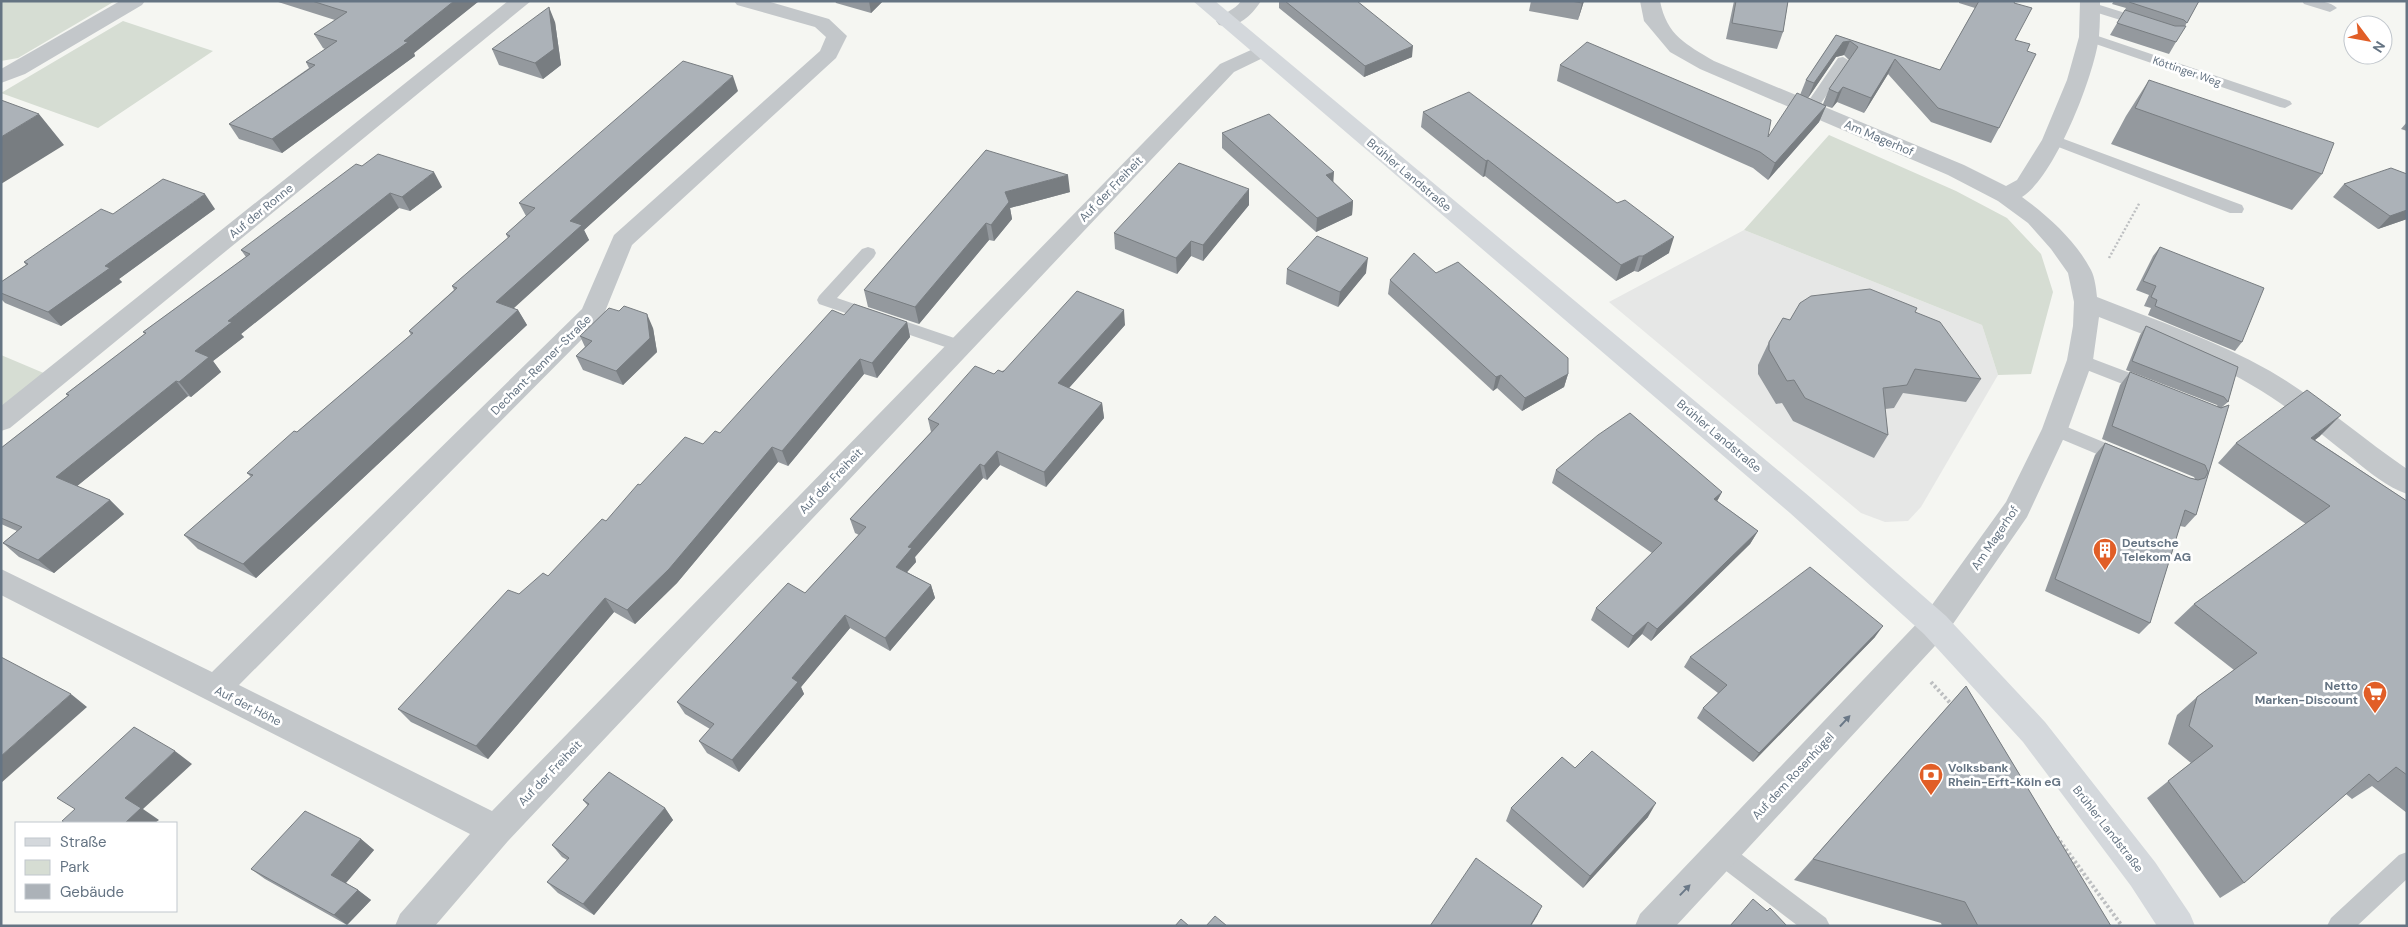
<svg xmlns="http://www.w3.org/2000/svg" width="2408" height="927" font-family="'DM Sans',sans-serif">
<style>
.built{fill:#e6e7e6}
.green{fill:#d6ddd3}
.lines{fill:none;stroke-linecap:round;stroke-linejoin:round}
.path-far1{stroke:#bdbfc1;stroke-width:2.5;stroke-dasharray:2 2;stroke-linecap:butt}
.path{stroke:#bdbfc1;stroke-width:4;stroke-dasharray:2.5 2.5;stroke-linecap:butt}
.lane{fill:#c3c7ca;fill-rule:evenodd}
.street{fill:#c3c7ca;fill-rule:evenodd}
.secondary{fill:#d4d8dc;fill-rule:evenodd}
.wall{fill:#94999e;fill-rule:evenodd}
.shaded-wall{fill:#787d81}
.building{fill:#acb2b8;stroke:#787d81}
.oneway{fill:#6a7887}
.labels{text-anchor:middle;stroke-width:5;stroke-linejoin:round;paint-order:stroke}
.far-street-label{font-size:11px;fill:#657483;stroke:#fff}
.street-label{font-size:12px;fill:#657483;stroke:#fff}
.poi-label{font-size:12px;font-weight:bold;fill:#657483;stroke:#fff;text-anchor:start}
</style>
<rect width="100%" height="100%" fill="#f5f6f2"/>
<path class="built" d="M1744,230L1982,325L1998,375L1921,507L1908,521L1885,522L1861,513L1609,302Z"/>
<path class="green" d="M1,1H115L18,58L1,61Z
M123,21L213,51L98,128L1,93Z
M1829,135L1956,191L2007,218L2041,254L2053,292L2031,374L1998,375L1982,325L1744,230Z
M1,355L46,374L1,412Z"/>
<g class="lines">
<path class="path-far1" d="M2109,258L2140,202"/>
<path class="path" d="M1931,682L1952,705
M2057,837L2122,926"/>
<path class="lane" d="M2302,1C2314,1 2329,0 2337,8L2330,12L2304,4Z
M2090,2L2151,21L2153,24L2146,28L2085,9L2083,6L2085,3Z
M2089,33L2290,101L2292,104L2285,108L2280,107L2084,40L2082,37L2084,34Z
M1843,57L1850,61L1815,112H1805L1803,109L1805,106L1838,58Z
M2053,135L2242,205L2244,209L2242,213H2230L2048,143L2045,140Z
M868,247L874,249L876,253L874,257L837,298L966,342L969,346L966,350L960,352L954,350L819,304L817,300L819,296L862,249Z
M2080,354L2154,382L2157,387L2154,392L2148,394L2074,365L2071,360L2074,355Z
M2055,422L2130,453L2132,458L2130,463L2123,465L2049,434L2046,429L2049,424Z
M1721,842L1729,845L1826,918L1830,926H1798L1713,861L1709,853L1713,845Z
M2407,852V879L2357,926H2327L2331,918L2399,855Z"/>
<path class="street" d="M120,1H145L142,5L25,74L1,83V69Z
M508,1H531L10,428L1,431V406Z
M734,1H767L829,19L847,36L836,58L632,245L602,319L239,685L492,811L1220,64L1262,45L1269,47L1272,51L1269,55L1234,72L508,841L435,926H395L400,914L470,834L1,595V569L212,672L582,309L614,235L820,51L826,37L815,27L737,5Z
M1241,1H1261C1252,15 1237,30 1219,25L1216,21C1222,12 1235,11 1241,1Z
M1640,1H1660C1667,36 1686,44 1714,61L1964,165L2006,186L2017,180L2042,140L2067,80L2079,37L2080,1H2100C2100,13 2100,25 2099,36C2095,74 2055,177 2022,197C2048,216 2076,241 2091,270C2095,278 2096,288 2097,297C2155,320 2215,340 2270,371C2318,399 2360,437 2407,469V494C2387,487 2369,472 2353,459C2326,438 2300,416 2271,397C2218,362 2157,340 2099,317L2093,360L2068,429L2027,517L1946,634L1676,926H1635L1640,914L1924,616L2006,502L2042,429L2067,360L2073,326L2074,302L2068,273L2051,249L2028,223L1998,201L1948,175L1700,69L1670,52L1644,21Z"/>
<path class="secondary" d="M1193,1H1215L1810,497L1946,616L2045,722L2155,862L2190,914L2195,926H2157L2131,886L2023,742L1924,634L1790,513Z"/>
</g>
<path class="wall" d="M275,1H479L414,53L415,56L282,153L239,139L229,124L309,68L306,62L325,49L323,48L314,34L335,20Z
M835,1H883L871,13L836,3Z
M1279,1H1357L1412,57L1364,77L1279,8Z
M1531,1H1584L1578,20L1529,11Z
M1734,1H1788L1783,32L1777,49L1726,39Z
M1959,1H2015L2014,3L2015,40L2027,51L1999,128L1991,143L1931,122L1888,74L1864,113L1837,102L1832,108L1826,106L1819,122L1768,180L1753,168L1557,81L1560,65L1768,137L1800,95L1806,80L1836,35L1940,70L1975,8L1959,3ZM1844,55L1849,60L1829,89L1823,104L1808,98L1836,57Z
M2114,1H2199L2176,42L2169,54L2110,35L2126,8L2112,4Z
M555,22L561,65L543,79L499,65L492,49Z
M2149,80L2322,174L2292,210L2111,144L2126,116Z
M738,91L584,230L589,240L513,308L518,310L527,325L256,578L198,549L184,535L251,477L247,473L297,432L411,335L409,331L454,290L452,286L508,238L506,234L526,216L519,203Z
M1423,112L1669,253L1638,272L1634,271L1616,281L1485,176L1483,177L1421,127Z
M2407,122V131L2401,129Z
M1222,133L1333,182L1353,201L1352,215L1316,232L1222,148Z
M986,150L1070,192L1010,208L1012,219L994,241L989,240L919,324L868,307L864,290Z
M362,166L442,187L410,211L399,208L241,334L244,337L213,361L221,372L191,397L188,396L77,486L110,500L124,514L54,573L19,557L3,543L17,531L1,524V448L68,396L66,394L145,334L143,332L246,257L241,250Z
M2407,174V219L2378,229L2333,197L2344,184Z
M1249,205L1203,261L1191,256L1177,274L1115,249L1114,233Z
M215,209L119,279L122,282L61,326L5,303L1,299V282L26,265L24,262L113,214Z
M2160,247L2242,342L2235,351L2148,315L2151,308L2144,306L2149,295L2136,290L2153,256Z
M1287,269L1366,273L1338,307L1286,284Z
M1436,273L1568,374L1564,387L1522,411L1497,388L1493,391L1388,294L1390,280Z
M1915,312L1981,379L1966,402L1903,393L1894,408L1885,409L1888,435L1874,458L1793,421L1782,403L1776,404L1758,374V365L1769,342L1790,320Z
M844,315L907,322L910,337L877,378L864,374L788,466L778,462L677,583L635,624L614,612L488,759L411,722L398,709L519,594L548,576L606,521L640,485L720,433Z
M1125,325L1069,388L1102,403L1104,418L1046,487L1000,465L987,480L983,478L915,557L916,562L907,572L931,585L935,598L890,651L850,628L801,687L804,694L739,772L707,753L699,741L710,729L685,714L677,702L805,593L859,535L855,533L850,519L931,432L928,419L994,374Z
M2146,326L2238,367L2228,402L2222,407L2229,405L2196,515L2185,527L2180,526L2150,623L2139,634L2045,591L2095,455L2105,443L2190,478L2195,479L2194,477L2102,439L2120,385L2130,372L2218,407L2217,405L2126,370L2140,335Z
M653,328L657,352L623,385L583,370L576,356L585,347L580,336Z
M2320,436L2315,440L2407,501V813L2372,786L2352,799L2346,794L2244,883L2220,898L2147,798L2191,763L2168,744L2177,715L2197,697L2234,670L2174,623L2194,604L2306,524L2218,463L2236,443Z
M1556,470L1722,492L1717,501L1758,531L1750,544L1651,641L1642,634L1628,648L1591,620L1596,608L1652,553L1552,483Z
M1875,637L1753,762L1697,718L1703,708L1718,693L1684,667L1690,657Z
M1966,686L2111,926H1942L1941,923L1794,880Z
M1575,768L1648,817L1583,888L1506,821L1511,808Z
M583,800L665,808L673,820L594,915L558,893L547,882L567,860L562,857L552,845L588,806Z
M361,839L374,850L346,883L358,890L371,900L347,925L265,879L251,869Z"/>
<path class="shaded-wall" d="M454,1H479L414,53L415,56L282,153L272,139L404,41Z
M869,1H883L871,13Z
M1583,1H1584L1578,20L1582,3Z
M549,7L555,22L561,65L543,79L535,63Z
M1850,41L1844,55L1836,57L1808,98L1814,83L1843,42Z
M1413,46L1412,57L1364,77L1365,66Z
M1895,59L1888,74L1864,113L1871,98Z
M733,76L738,91L584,230L589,240L504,317L496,302L570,221Z
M1843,87L1837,102L1832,108L1838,93Z
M1826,106L1819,122L1768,180L1775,163Z
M39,114L64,145L1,184V137Z
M1488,160L1485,176L1483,177L1486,161Z
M434,172L442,187L410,211L402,197Z
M1334,172L1333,187L1326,175Z
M1068,175L1070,192L1010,208L1012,219L994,241L991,225L1005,192Z
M1249,189V205L1203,261V245Z
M390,193L399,208L241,334L244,337L213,361L221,372L191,397L179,382L195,351L228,321Z
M205,194L215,209L119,279L122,282L61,326L48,312L105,266Z
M1353,201L1352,215L1316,232L1317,218Z
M2407,210V219L2378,229L2390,216Z
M986,223L989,240L919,324L915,307Z
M1674,237L1669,253L1638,272L1643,256Z
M1191,241V256L1177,274L1176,258Z
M1639,256L1634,271L1616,281L1621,265Z
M1368,258L1366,273L1338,307L1340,292Z
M518,310L527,325L256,578L243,564Z
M1124,310L1125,325L1060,398L1058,383Z
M647,314L653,328L657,352L623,385L616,371Z
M907,322L910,337L877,378L872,363Z
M860,359L864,374L788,466L782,451Z
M1568,374L1564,387L1522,411L1525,398Z
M1501,375L1497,388L1493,391L1496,377Z
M176,381L188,396L71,491L56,477Z
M1102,403L1104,418L1046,487L1044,472Z
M2341,415L2320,436L2291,458L2311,438Z
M772,447L778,462L677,583L635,624L627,610Z
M997,451L1000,465L987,480L984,466Z
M980,464L983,478L915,557L916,562L900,580L896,567L908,547Z
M1722,492L1715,505L1714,499Z
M110,500L124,514L54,573L38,560Z
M1758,531L1750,544L1651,641L1657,629Z
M931,585L935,598L890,651L885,638Z
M605,598L614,612L488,759L476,746Z
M845,615L850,628L801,687L804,694L739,772L732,760L792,678Z
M1648,622L1642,634L1628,648L1633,636Z
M1883,626L1875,637L1753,762L1759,753Z
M71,694L87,707L1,783V756Z
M175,751L192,764L143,809L159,820L155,823H125V798Z
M1656,803L1648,817L1583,888L1590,876Z
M665,808L673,820L594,915L583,904Z
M361,839L374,850L344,885L331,875Z
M358,890L371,900L347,925L334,915Z
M1542,906L1537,916L1531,926H1530Z"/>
<path class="building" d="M312,1H454L404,41L408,42L272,139L229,124L315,65L306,62L337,41L314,34L347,12Z
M1285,1H1357L1413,46L1365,66Z
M1571,1H1583L1582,3Z
M1736,1H1788L1783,32L1732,23Z
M1979,1H2015L2014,3L2032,8L2015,40L2030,44L2027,51L2036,54L1999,128L1938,108L1895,59L1871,98L1843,87L1838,93L1829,89L1858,47L1850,41L1843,42L1814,83L1806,80L1836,35L1940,70Z
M2130,1H2199L2187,23L2184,20L2129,2Z
M549,7L554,49L535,63L492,49Z
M2125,10L2175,26H2186L2176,42L2117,23Z
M1587,42L1771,120L1768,137L1797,93L1826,106L1775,163L1760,152L1560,65Z
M683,61L733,76L570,221L582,225L496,302L518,310L243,564L184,535L253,475L247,473L294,431L297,432L413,333L409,331L457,288L452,286L510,236L506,234L535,208L519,203Z
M2149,80L2334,143L2322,174L2135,108Z
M1469,92L1617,203L1625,200L1674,237L1643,256H1639L1621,265L1488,160L1486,161L1423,112Z
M1,100L39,114L1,137Z
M1269,114L1334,172L1326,175L1353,201L1317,218L1222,133Z
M986,150L1068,175L1005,192L1009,202L991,225L986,223L915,307L864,290Z
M378,154L434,172L402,197L390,193L228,321L232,322L195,351L209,357L179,382L176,381L56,477L110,500L38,560L3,543L22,527L1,518V448L69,395L66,394L146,333L143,332L250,254L241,250L356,164L362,166Z
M1179,163L1249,189L1203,245L1191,241L1176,258L1114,233Z
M2391,168L2407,174V210L2390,216L2344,184Z
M163,179L205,194L105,266L110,268L48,312L1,293V282L28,264L24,262L101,209L113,214Z
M1317,236L1368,258L1340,292L1287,269Z
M2160,247L2264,288L2242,342L2155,306L2157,300L2151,297L2156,286L2143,281Z
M1414,253L1436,273L1458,262L1568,358V374L1525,398L1501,375L1496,377L1390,280Z
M1870,289L1917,308L1915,312L1940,322L1981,379L1915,369L1907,385L1883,388L1888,435L1805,398L1794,380L1787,381L1769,350V342L1783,318L1790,320L1800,303L1811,296Z
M1077,291L1124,310L1058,383L1102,403L1044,472L997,451L984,466L980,464L908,547L912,548L896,567L931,585L885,638L845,615L792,678L798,682L732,760L699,741L714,724L677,702L788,583L805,593L866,527L850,519L939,424L928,419L975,366L994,374L998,370L1003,372Z
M854,304L907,322L872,363L860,359L782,451L772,447L669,569L627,610L605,598L476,746L398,709L508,590L519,594L543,573L548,576L602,519L606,521L638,484L640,485L685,437L703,444L715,431L720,433L832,310L844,315Z
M624,306L647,314L650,338L616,371L576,356L592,341L580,336L609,308L619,311Z
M2146,326L2238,367L2228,402L2224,397L2132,361Z
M2130,372L2221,408L2229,405L2196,515L2185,510L2150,623L2055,579L2105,443L2190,478L2198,480L2205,478L2208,472L2205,465L2112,426Z
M2307,390L2341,415L2311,438L2407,501V775L2396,767L2378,782L2369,774L2244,883L2168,781L2213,746L2189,726L2197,697L2257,653L2194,604L2330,506L2236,443Z
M1630,413L1722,492L1714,499L1758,531L1657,629L1648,622L1633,636L1596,608L1662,543L1556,470L1598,435Z
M1810,567L1883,626L1759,753L1703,708L1727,685L1690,657Z
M1,657L71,694L1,756Z
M1966,686L2111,926H1978L1965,902L1813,859Z
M134,727L175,751L125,798L141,808L125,823H65L62,821L75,809L57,798Z
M1592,751L1656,803L1590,876L1511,808L1562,757L1575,768Z
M609,772L665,808L583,904L547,882L569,858L552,845L589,804L583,800Z
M305,811L361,839L331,875L358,890L334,915L251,869Z
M1476,858L1542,906L1530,926H1430Z
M1753,899L1767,911L1770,908L1787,926H1730Z
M1215,916L1227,926H1206Z
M1181,919L1189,926H1175Z"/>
<defs><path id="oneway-solid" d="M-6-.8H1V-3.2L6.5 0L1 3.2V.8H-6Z" transform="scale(1.25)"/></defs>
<g class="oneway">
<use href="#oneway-solid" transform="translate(1845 721) rotate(-47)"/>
<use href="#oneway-solid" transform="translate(1685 890) rotate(-46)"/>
</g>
<defs>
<symbol id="building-pin" viewBox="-11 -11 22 30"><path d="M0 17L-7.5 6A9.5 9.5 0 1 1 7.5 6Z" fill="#e15e27" stroke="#fff"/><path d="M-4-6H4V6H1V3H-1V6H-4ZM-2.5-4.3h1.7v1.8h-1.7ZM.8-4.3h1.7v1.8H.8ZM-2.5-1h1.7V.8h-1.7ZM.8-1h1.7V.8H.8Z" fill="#fff"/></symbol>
<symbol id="supermarket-pin" viewBox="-11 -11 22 30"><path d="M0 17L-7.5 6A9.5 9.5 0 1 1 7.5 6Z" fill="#e15e27" stroke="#fff"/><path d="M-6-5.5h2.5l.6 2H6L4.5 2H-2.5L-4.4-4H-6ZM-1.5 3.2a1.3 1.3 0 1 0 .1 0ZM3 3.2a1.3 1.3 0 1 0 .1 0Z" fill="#fff"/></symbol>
<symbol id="bank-pin" viewBox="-11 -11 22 30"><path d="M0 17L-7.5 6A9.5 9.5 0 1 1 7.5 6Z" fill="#e15e27" stroke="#fff"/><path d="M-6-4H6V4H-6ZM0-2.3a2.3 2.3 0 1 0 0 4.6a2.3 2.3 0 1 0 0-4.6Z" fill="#fff"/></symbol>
</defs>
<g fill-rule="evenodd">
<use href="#building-pin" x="2091" y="536" width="28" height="38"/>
<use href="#supermarket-pin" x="2361" y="679" width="28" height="38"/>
<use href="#bank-pin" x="1917" y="761" width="28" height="38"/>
</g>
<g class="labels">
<g class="far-street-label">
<text transform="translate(2187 71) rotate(19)" y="4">Köttinger Weg</text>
</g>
<g class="street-label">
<text transform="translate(1879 138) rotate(23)" y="4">Am Magerhof</text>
<text transform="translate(1409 175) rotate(40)" y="4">Brühler Landstraße</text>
<text transform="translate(1111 189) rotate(-46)" y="4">Auf der Freiheit</text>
<text transform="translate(261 211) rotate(-39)" y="4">Auf der Ronne</text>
<text transform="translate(541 365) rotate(-45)" y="4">Dechant-Renner-Straße</text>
<text transform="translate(1719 436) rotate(40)" y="4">Brühler Landstraße</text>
<text transform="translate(831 481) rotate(-46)" y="4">Auf der Freiheit</text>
<text transform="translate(1995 538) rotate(-56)" y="4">Am Magerhof</text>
<text transform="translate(248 706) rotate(27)" y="4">Auf der Höhe</text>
<text transform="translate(550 773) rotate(-46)" y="4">Auf der Freiheit</text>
<text transform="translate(1793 776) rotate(-47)" y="4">Auf dem Rosenhügel</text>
<text transform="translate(2108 829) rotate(52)" y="4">Brühler Landstraße</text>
</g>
<g class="poi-label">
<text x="2122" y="547">Deutsche<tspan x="2122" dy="14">Telekom AG</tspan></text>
<text x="2358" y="690" text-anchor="end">Netto<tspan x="2358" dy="14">Marken-Discount</tspan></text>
<text x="1948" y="772">Volksbank<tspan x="1948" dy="14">Rhein-Erft-Köln eG</tspan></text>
</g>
</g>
<rect width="2408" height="927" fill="none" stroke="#657483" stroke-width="5"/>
<rect x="15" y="822" width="162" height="90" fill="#ffffff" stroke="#c1c7cd"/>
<rect x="25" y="838" width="25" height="8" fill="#d4d8dc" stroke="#c1c7cd"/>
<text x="60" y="847" font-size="15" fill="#657483">Straße</text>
<rect x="25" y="860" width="25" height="15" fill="#d6ddd3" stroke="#c1c7cd"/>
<text x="60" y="872" font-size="15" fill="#657483">Park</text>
<rect x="25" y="884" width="25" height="15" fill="#acb2b8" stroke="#c1c7cd"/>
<text x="60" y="897" font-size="15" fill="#657483">Gebäude</text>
<g transform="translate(2368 40) rotate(122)"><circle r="24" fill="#ffffff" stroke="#c1c7cd"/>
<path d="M0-4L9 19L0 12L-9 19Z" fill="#e15e27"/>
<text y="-8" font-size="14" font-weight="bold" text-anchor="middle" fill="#657483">N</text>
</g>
</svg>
